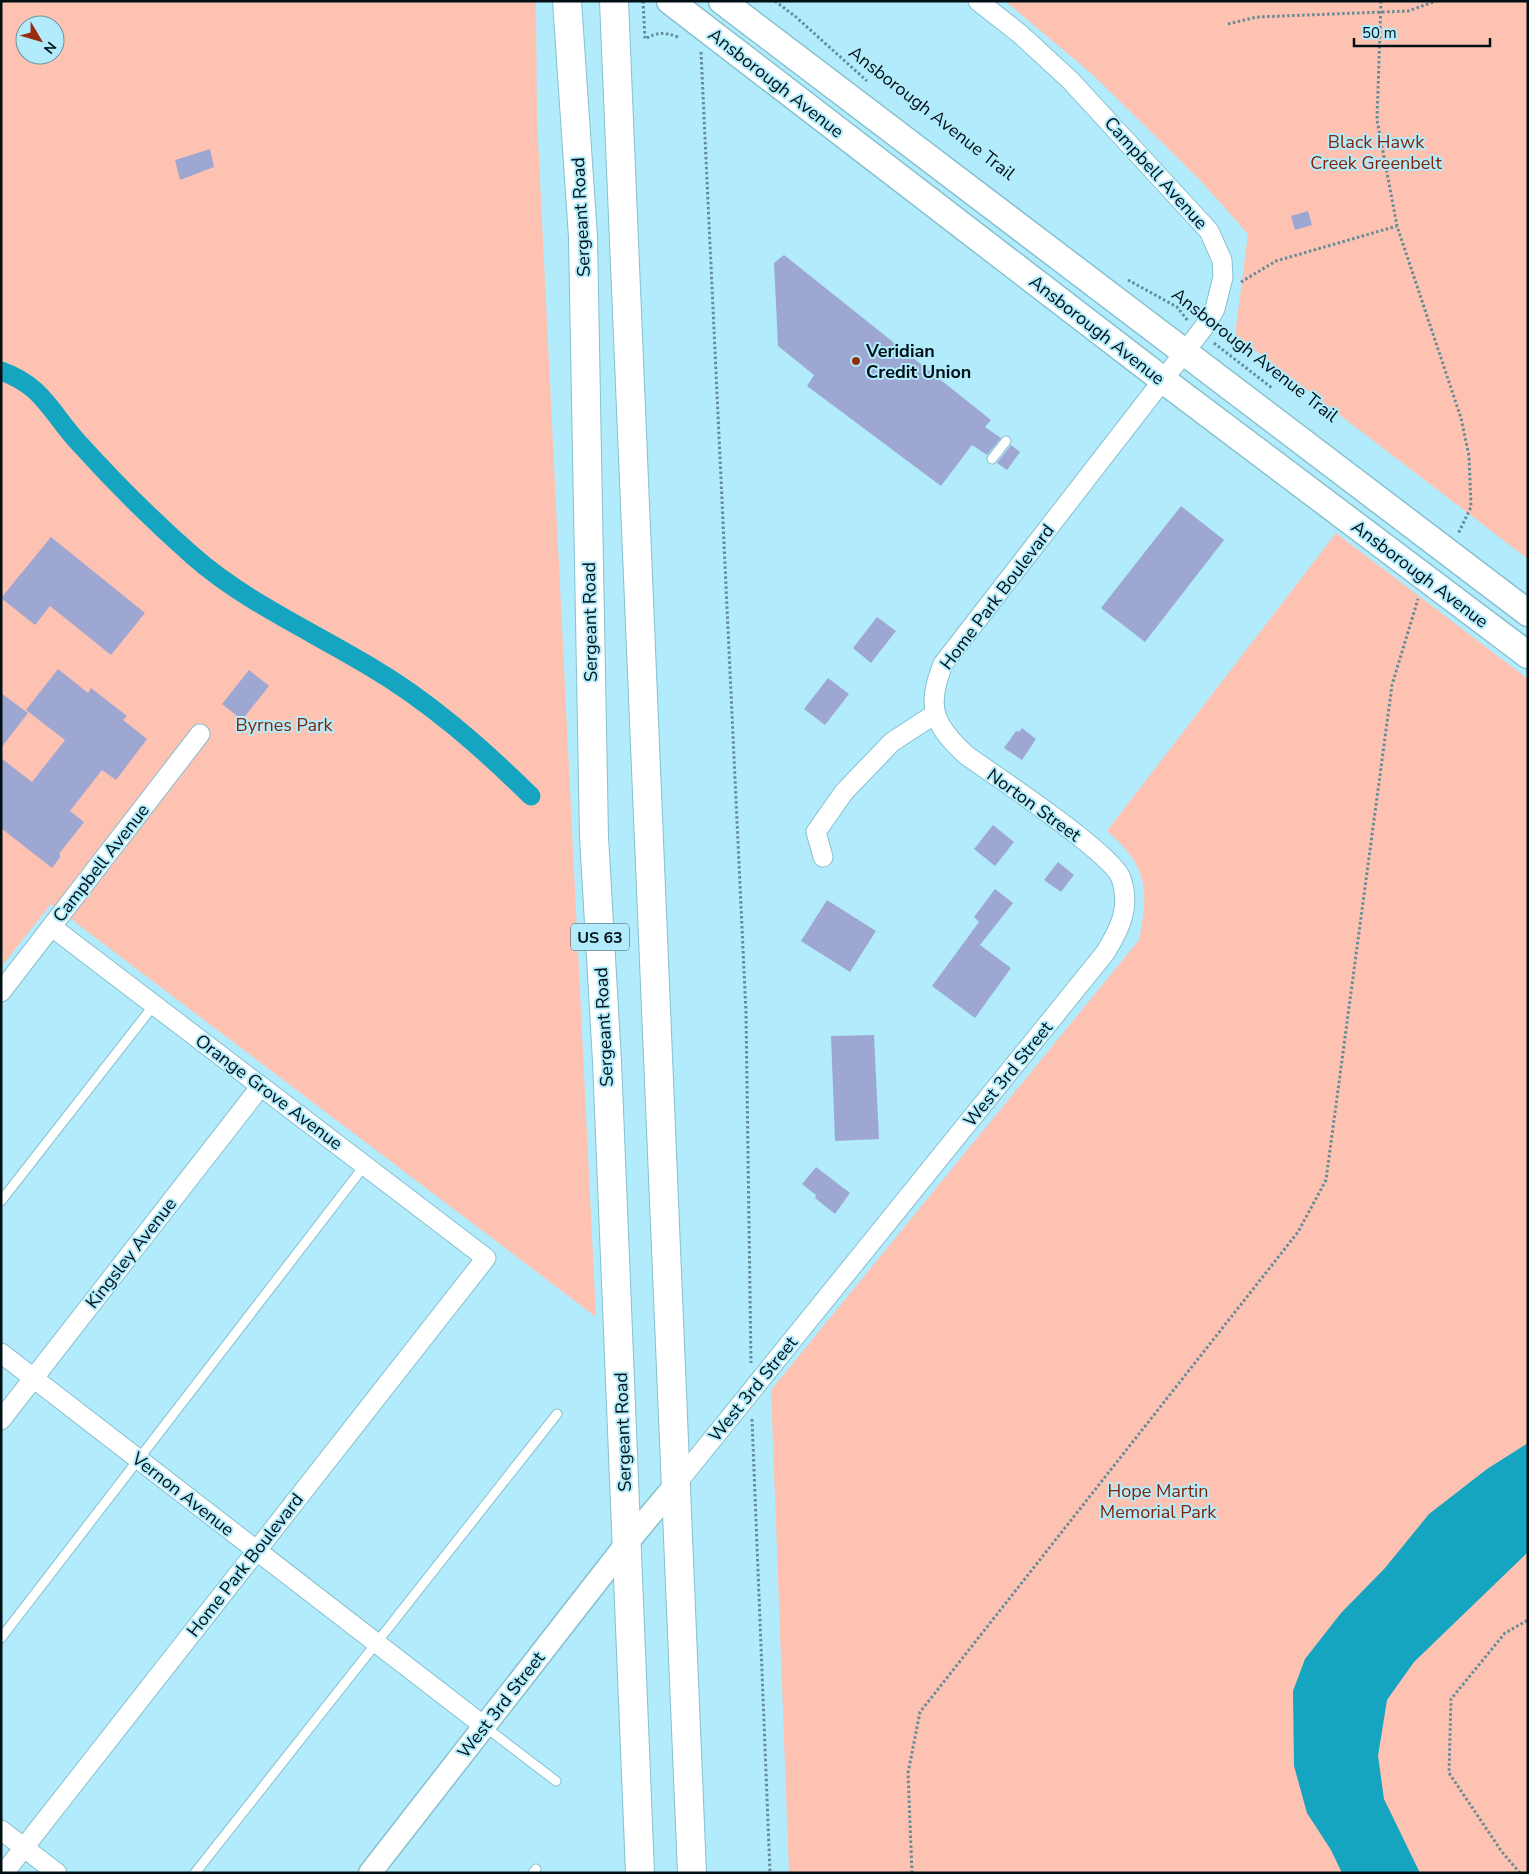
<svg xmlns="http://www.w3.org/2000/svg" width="1529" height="1874" font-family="'Nunito Sans',sans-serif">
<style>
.green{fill:#fec2b2;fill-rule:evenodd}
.water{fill:#15a5c1}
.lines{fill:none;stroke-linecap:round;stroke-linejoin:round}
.canal{stroke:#15a5c1;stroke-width:19}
.building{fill:#9ea7d2}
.service-casing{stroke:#87c0cf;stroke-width:11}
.minor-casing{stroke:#87c0cf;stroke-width:21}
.tertiary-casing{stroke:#87c0cf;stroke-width:25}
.secondary-casing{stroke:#87c0cf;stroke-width:29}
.primary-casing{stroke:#87c0cf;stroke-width:30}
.path{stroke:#648c97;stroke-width:3;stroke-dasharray:2.5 2.5;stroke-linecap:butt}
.service{stroke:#fff;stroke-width:9}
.minor{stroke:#fff;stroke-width:19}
.tertiary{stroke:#fff;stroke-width:22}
.secondary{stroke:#fff;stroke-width:26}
.primary{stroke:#fff;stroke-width:28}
.poi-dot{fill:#952e10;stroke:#b2ecfc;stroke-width:2}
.labels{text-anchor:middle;stroke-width:4;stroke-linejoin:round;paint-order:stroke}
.shield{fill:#b2ecfc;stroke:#35525a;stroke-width:1}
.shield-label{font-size:16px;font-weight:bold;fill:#001015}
.street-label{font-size:18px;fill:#001015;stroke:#b2ecfc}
.park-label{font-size:18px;fill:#862304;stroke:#b2ecfc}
.poi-label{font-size:18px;font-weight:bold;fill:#001015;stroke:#b2ecfc;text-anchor:start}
</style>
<rect width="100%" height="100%" fill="#b2ecfc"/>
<path class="green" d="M1,1H536L537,118L596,1317L51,904L1,967ZM25,25H55V55H25Z
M1005,1H1528V559L1235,335L1248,234L1199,179L1093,75Z
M1336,533L1528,679V1873H789L771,1390L1139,940C1149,889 1148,866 1107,831Z"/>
<path class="water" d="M1528,1443V1552L1414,1662L1387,1700L1378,1756L1384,1799L1420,1873H1342L1331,1850L1307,1813L1294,1766L1293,1691L1305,1659L1341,1613L1385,1568L1429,1514L1487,1469Z"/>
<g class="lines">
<path class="canal" d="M1,371C43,386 50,411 77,441C114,482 152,520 193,556C244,601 311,631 369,666C429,701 482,748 531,796"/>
</g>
<path class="building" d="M210,149L214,167L180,180L175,160Z
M1308,211L1312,225L1295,230L1291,216Z
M784,255L991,420L985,427L1001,438L987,455L972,445L941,486L807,386L814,375L778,346L774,263Z
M1011,445L1020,452L1007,470L997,463Z
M1181,506L1224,540L1145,642L1101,608Z
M51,537L145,613L111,655L50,606L35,625L1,598Z
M877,617L896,631L871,663L853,648Z
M58,669L88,693L91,688L127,716L123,720L147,739L116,780L102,770L70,811L84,822L59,854L61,856L52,868L1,828V758L32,782L65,740L26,710Z
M249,670L269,686L242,720L222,704Z
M828,678L849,694L825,725L804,709Z
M1,693L28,713L1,748Z
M1022,728L1036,739L1022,760L1004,748L1016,731L1019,732Z
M993,825L1014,842L995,866L974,849Z
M1058,862L1074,875L1061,892L1044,880Z
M995,889L1013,903L980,945L1011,968L975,1018L932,986L979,922L974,917Z
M827,900L876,931L850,972L801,941Z
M874,1035L879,1139L835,1141L831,1036Z
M816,1167L850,1193L835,1214L815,1198L816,1195L802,1184Z"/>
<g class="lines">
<defs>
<path id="service" d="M992,459L1006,441
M1,1201L154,1005
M1,1638L365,1165
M484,1726L556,1781
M195,1873L557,1414
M533,1873L536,1869"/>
<path id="minor" d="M823,857L816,832L844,792L892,742L935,714
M1,992L200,734
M1,1353L484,1726
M1,1420L261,1086
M677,1483L1105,953C1120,929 1131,907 1121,878C1111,852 994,775 966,755C933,724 926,707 943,664L1204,327L1215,309L1223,277L1222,260L1209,231L1070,80L1020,34L978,1
M1,1830L57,1873
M4,1873L486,1258L52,927"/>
<path id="tertiary" d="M370,1873L627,1543L677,1483"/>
<path id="secondary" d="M670,1L1163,380L1528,655
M722,1L1528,613"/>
<path id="primary" d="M567,1L583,237L594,837L607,1061L640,1873
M614,1L692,1873"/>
</defs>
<use href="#service" class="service-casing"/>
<use href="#minor" class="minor-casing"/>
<use href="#tertiary" class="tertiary-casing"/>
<use href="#secondary" class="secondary-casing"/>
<use href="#primary" class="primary-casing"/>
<path class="path" d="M643,1L645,39C657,32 665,32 678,37
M775,1L796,17L867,81
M1381,1L1377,120L1397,226L1461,418L1469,456L1471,507L1458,534
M1228,24L1257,17L1408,11L1436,1
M701,52L746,1013L751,1363
M1128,280L1177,307L1188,321
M1241,282L1276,261L1397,226
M1214,343L1272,388
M752,1419L770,1873
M912,1873L908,1773L920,1712L1298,1232L1326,1180L1392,685L1418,599
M1520,1873L1502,1852L1449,1773L1451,1699L1505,1633L1528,1620"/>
<use href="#service" class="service"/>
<use href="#minor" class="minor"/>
<use href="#tertiary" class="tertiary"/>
<use href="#secondary" class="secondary"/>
<use href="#primary" class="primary"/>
</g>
<circle class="poi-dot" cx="856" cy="361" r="5"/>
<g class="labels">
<rect class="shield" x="571" y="923.5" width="58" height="27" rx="4"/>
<g class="shield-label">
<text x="600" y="943">US 63</text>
</g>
<g class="street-label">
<text transform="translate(776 83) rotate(38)" y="6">Ansborough Avenue</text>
<text transform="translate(932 113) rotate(38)" y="6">Ansborough Avenue Trail</text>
<text transform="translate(1156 173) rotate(48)" y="6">Campbell Avenue</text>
<text transform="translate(581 217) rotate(-93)" y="6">Sergeant Road</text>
<text transform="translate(1097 330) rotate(38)" y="6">Ansborough Avenue</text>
<text transform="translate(1255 355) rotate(38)" y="6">Ansborough Avenue Trail</text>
<text transform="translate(1420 574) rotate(37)" y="6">Ansborough Avenue</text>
<text transform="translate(997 597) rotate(-53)" y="6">Home Park Boulevard</text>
<text transform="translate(590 622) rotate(-91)" y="6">Sergeant Road</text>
<text transform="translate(1034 805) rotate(36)" y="6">Norton Street</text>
<text transform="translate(101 863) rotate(-52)" y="6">Campbell Avenue</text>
<text transform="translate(604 1027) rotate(-93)" y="6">Sergeant Road</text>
<text transform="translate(1008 1074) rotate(-51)" y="6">West 3rd Street</text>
<text transform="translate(269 1092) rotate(37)" y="6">Orange Grove Avenue</text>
<text transform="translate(131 1253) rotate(-52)" y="6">Kingsley Avenue</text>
<text transform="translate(753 1389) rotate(-51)" y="6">West 3rd Street</text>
<text transform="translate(623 1432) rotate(-92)" y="6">Sergeant Road</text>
<text transform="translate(183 1494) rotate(38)" y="6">Vernon Avenue</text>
<text transform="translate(245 1565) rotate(-52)" y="6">Home Park Boulevard</text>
<text transform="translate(501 1705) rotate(-52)" y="6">West 3rd Street</text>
</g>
<g class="park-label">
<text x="1376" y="148">Black Hawk<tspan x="1376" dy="21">Creek Greenbelt</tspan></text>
<text x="284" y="731">Byrnes Park</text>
<text x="1158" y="1497">Hope Martin<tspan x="1158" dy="21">Memorial Park</tspan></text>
</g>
<g class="poi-label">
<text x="866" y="357">Veridian<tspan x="866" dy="21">Credit Union</tspan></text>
</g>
</g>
<rect width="1529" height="1874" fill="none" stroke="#001015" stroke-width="5"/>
<g transform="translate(40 40) rotate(128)"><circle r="24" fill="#b2ecfc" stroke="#6b94a0"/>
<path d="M0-4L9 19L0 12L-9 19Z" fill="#952e10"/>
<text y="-8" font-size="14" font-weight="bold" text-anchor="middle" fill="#001015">N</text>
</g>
<path d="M1354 38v8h136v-8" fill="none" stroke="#001015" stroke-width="2.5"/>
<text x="1362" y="38" font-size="15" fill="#001015" stroke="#b2ecfc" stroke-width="4" paint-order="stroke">50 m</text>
</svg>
